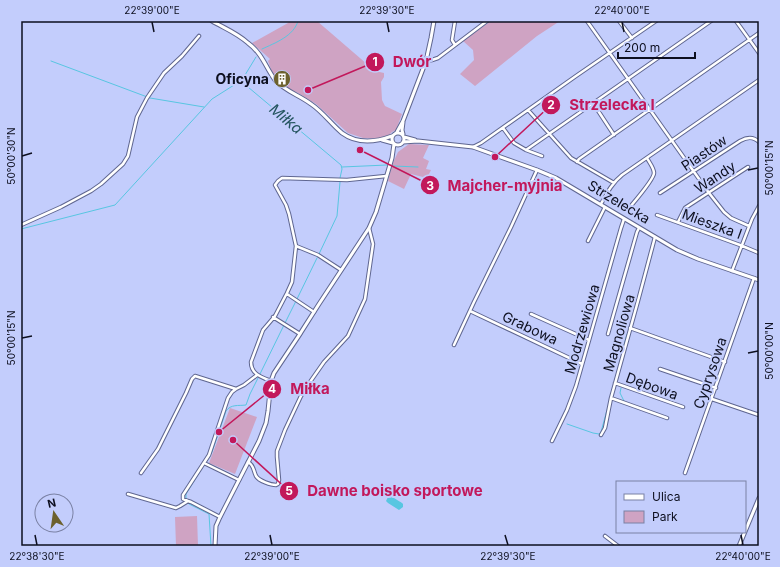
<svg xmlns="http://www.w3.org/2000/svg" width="780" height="567" font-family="Inter,sans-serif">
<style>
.green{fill:#cfa3c3}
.water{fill:#58c6e1}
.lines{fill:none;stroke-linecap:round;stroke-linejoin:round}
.stream{stroke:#58c6e1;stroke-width:1}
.street-casing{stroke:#5f6690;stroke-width:4.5}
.secondary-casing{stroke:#5f6690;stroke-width:5}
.street{stroke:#fff;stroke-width:2.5}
.secondary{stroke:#fff;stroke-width:3}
.ticks{fill:none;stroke:#0d0f1f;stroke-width:1.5}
.labels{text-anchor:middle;stroke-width:4;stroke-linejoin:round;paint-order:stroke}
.poi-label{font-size:14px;font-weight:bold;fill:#0d0f1f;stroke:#c3cdfc;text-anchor:end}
.street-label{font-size:14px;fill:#0d0f1f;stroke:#c3cdfc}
.water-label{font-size:15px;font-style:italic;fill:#255560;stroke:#c3cdfc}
.leader{fill:none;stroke:#c2185b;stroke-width:1.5}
.callout-dot{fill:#c2185b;stroke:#c3cdfc;stroke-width:1.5}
.mark-label{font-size:12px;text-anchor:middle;font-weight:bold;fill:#fff}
.callout-label{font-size:15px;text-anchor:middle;font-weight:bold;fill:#c2185b;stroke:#c3cdfc;stroke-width:4;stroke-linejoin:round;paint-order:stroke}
.neatline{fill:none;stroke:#0d0f1f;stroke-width:1.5}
.ticks-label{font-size:10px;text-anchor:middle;fill:#0d0f1f}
</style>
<rect width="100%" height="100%" fill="#c3cdfc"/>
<path class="green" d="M289,21H317L375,71L384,73V77L381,82L382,100L385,106L402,114L396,130L392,132L389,135L382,137L379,139L363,138L348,133L316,104L298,93L287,88L277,77H276L273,75L268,61L270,59L252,43L288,23Z
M491,21H560L537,36L475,86L460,74L474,60L473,50L463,41Z
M409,144L429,145L423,158L429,161L426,169L431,170L427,178L411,174L404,189L388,181L392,165L398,152Z
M230,408L257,417L235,474L209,463Z
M197,516L198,546H176L175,517Z"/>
<path class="water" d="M388,497C393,496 398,501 402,503L403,504V507L399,510L388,503L386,501Z"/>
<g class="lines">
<path class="stream" d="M262,49C275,43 294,36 298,21
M256,57L242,80V82L341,165L342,169L340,178
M51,61L150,98L204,107
M393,166L418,167
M342,167L387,165
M21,229L115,205L212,99L242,80
M319,254L337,216L340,182
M297,299L317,258
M285,323L296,301
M624,345L627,334
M617,372L623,350
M260,374L284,325
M621,388L620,393L624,401
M567,424L593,433L599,434L601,432L607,410
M206,462L212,452L226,411C231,404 238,406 246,405L250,394L258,378
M186,499V494L204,465
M189,504L209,514L211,546"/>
<defs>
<path id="street" d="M587,21L709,193L724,212L731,218L749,226
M619,21L632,38
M736,21L759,53
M455,45L452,40L455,21
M426,61L432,60L438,58L487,21
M593,103L614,135
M528,110L571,158L614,183
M503,128L514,143L526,150L542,156
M473,147L481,143L576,76L656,21
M526,150L711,21
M577,162L579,159L759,33
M660,193L740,141C747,137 753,136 759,142
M601,204C607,193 612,183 622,175L759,80
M630,207C635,201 654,179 654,173C654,168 649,162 647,158
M657,215L740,245L759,253
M678,222L685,208L748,167
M21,225L61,207L91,191L101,184L123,164L128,156L137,117L147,98L164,73L182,56L199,36
M588,241L605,207
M341,270L318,255L296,246L289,214L286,205L275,185L278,181L282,178L347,180L386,176
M732,271L752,219L759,206
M287,294L314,312
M470,311L582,364
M531,314L589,340
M273,317L300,334
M630,328L725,362
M608,334L637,232L639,228
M454,345L474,302L511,227L537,170
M660,369L716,388
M271,381C261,377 251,374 251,362L263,330L275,316L287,293L292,282L296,246
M615,383L683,407
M611,398L667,418
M712,399L759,415
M601,435L605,428L611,398L638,301L655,237
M552,441L567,410L576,386L621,228L624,219
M248,462C254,465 253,470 256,476C259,481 271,485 276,485L278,484L279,480L277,457V451L285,430L301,396L310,382L324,362L348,336L365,299L373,244L369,228
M204,463L239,480
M141,473L158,449L186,393L192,379L195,376L236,389L244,385L257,375
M685,473L754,278
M128,494L176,508L180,506L188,501
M220,517L191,502L188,501L183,499V495L209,455L228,398L232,392L236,389
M605,536L618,546"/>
<path id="secondary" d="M212,21C224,28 237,33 248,43C252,46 256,50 259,54C265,62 269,72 275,80C285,91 299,95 311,104C323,112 331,124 342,133C357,144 376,142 392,136
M397,132L403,121L426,61L431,38L434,21
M392 139a6 6 0 1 1 12 0a6 6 0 1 1-12 0Z
M403,134L402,130L403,122
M404,137L415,140
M382,140L393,143
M403,142L418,141L473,147L537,170L556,178L677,250L698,259L759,280
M215,546L216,526L220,517L259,441L266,423L268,411L271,381L274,373L298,337L319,304L369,228L376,212L392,158L394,144
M739,546L759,498"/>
</defs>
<use href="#street" class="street-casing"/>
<use href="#secondary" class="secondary-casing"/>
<use href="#street" class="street"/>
<use href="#secondary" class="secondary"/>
</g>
<path class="ticks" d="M152,22L154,32M387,22L389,32M622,22L624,32M22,156L32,153M748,170L758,168M22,338L32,336M748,353L758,351M35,535L37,545M270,535L272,545M505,535L508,545M741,535L743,545"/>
<defs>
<symbol id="building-disc" viewBox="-11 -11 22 22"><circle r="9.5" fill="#6c602d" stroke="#c3cdfc"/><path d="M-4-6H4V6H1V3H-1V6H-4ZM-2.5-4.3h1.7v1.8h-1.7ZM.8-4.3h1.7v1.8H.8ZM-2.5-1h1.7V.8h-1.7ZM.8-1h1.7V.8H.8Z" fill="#fff"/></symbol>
</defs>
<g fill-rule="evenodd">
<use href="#building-disc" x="272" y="69" width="20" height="20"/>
</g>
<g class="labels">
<g class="poi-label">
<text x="269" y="84">Oficyna</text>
</g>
<g class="street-label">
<text transform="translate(704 153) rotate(-34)" y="5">Piastów</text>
<text transform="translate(715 177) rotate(-33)" y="5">Wandy</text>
<text transform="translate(619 202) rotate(31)" y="5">Strzelecka</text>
<text transform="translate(712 224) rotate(20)" y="5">Mieszka I</text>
<text transform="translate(530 328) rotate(25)" y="5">Grabowa</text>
<text transform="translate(582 329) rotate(-74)" y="5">Modrzewiowa</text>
<text transform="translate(619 333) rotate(-74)" y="5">Magnoliowa</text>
<text transform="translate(710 373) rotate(-71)" y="5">Cyprysowa</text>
<text transform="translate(652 386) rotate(20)" y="5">Dębowa</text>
</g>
<g class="water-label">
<text transform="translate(286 119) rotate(40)" y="5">Miłka</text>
</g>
</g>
<path class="leader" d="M308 90L375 62M495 157L551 105M360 150L430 185M219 432L272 389M233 440L289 491"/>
<g class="callout-dot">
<circle cx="308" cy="90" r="4"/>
<circle cx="495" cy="157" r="4"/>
<circle cx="360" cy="150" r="4"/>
<circle cx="219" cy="432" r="4"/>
<circle cx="233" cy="440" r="4"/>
<circle cx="375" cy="62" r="10"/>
<circle cx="551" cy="105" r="10"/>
<circle cx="430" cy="185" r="10"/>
<circle cx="272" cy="389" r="10"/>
<circle cx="289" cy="491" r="10"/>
</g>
<g class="mark-label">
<text x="375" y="66">1</text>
<text x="551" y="109">2</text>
<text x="430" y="190">3</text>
<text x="272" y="393">4</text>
<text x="289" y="495">5</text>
</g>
<g class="callout-label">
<text x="412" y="67">Dwór</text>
<text x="612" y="110">Strzelecka I</text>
<text x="505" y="191">Majcher-myjnia</text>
<text x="310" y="394">Miłka</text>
<text x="395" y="496">Dawne boisko sportowe</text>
</g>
<rect width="780" height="567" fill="none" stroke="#c3cdfc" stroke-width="44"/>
<rect x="616" y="481" width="130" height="52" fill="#c3cdfc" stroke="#7a81a4"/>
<rect x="624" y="494" width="20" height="6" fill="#ffffff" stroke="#7a81a4"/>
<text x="652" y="501" font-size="12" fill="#0d0f1f">Ulica</text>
<rect x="624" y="511" width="20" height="12" fill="#cfa3c3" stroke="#7a81a4"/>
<text x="652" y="521" font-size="12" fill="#0d0f1f">Park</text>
<g transform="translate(54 513) rotate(347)"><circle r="19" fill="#c3cdfc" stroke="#7a81a4"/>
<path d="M0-3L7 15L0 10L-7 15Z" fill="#6c602d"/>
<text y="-6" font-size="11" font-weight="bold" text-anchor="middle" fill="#0d0f1f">N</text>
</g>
<path d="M618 52v6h77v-6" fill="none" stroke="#0d0f1f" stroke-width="2"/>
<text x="624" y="52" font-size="12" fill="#0d0f1f" stroke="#c3cdfc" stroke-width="3" paint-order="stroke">200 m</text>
<rect x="22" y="22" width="736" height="523" class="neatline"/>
<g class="ticks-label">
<text x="152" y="14">22°39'00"E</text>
<text x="387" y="14">22°39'30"E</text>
<text x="622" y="14">22°40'00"E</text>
<text transform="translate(11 156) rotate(-90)" y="4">50°00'30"N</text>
<text transform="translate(769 168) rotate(-90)" y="4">50°00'15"N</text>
<text transform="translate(11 338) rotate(-90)" y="4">50°00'15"N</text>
<text transform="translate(769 351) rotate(-90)" y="4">50°00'00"N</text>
<text x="37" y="560">22°38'30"E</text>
<text x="272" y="560">22°39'00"E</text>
<text x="508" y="560">22°39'30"E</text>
<text x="743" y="560">22°40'00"E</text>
</g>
</svg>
